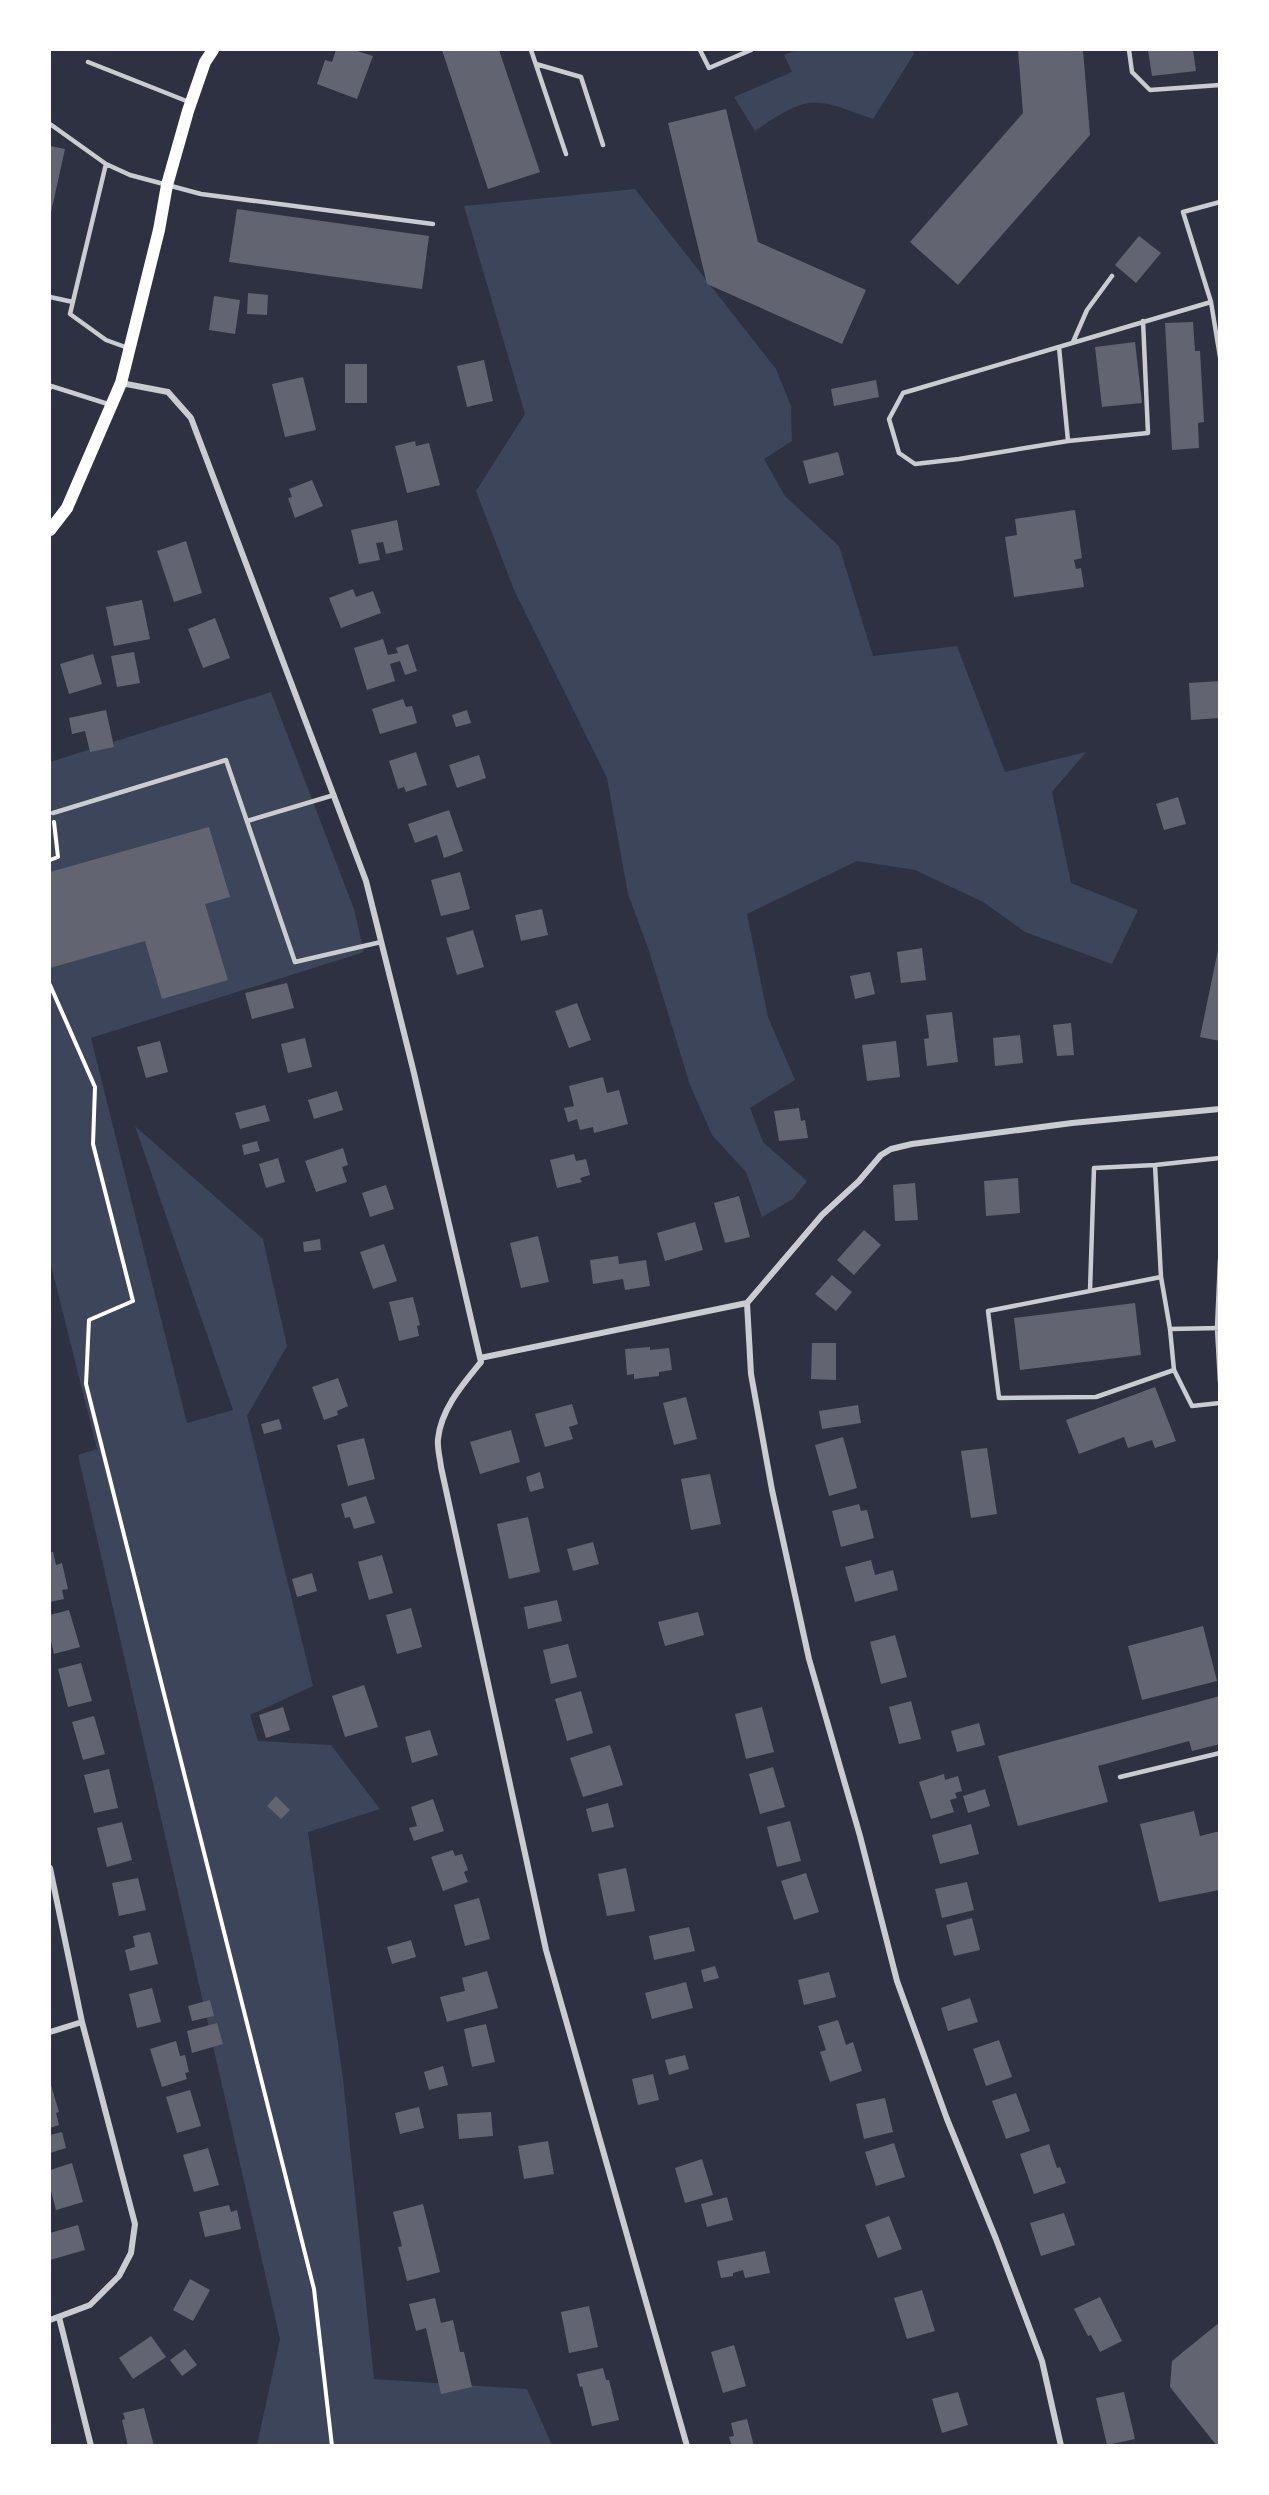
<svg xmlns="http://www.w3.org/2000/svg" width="1269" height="2495" font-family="Manrope,sans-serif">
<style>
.green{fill:#3c4559}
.building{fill:#626471}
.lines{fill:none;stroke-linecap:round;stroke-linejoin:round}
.path{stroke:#fff;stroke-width:4}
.service{stroke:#caccd0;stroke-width:4.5}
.minor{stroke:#caccd0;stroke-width:6}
.secondary{stroke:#fff;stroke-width:12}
</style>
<rect width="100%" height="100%" fill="#2d3142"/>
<path class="green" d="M796,50H912L914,54L873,119C813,97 809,94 755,131L734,97L792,72L784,55Z
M635,189L776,369L791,406L792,441L764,459L785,496L839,546L873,656L957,646L1005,772L1086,752L1052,792L1071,883L1138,910L1112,964L1025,932L983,902L915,870L857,861L747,914L768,1017L795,1080L750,1108L763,1142L807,1181L793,1199L762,1217L746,1172L712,1135L690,1085L648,948L628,894L607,778L514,590L476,491L525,414L464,206Z
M271,692L354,909L364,952L91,1038L187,1423L233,1410L135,1126L263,1239L287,1346L247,1416L313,1686L250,1715L258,1741L331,1745L380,1809L308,1832L343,2079L374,2379L527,2389L552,2445H257L280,2339L78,1455L97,1449L50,1261V762Z"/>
<path class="building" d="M336,50H354L373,56L357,99L317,84L325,60L332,62Z
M442,50H499L540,172L488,189Z
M1018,50H1083L1090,135L958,285L910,242L1023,113Z
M1148,50H1193L1196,71L1152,76Z
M726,109L758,242L866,290L842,344L707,284L668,123Z
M50,146L65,149L50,217Z
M237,209L429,236L422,289L229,262Z
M1139,236L1161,253L1136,283L1115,265Z
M248,293L268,295L267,315L247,314Z
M214,296L240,300L235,334L209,330Z
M1193,322L1195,351H1200L1204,422L1198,423L1199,448L1172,450L1165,323Z
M1135,342L1142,403L1102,407L1095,347Z
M484,360L493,401L467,407L457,366Z
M345,364H367V403H345Z
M303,377L316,430L285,437L272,384Z
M876,380L879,397L834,406L831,389Z
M415,441L416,446L429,443L440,485L407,493L395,446Z
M838,452L844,475L809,484L803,461Z
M312,480L323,506L295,518L288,498L292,497L289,489Z
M1075,510L1082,558L1074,560L1076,569L1081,568L1084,587L1014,597L1005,537L1017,535L1015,519Z
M397,520L403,550L386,554L383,542L376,543L380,560L359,564L351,530Z
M186,541L202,593L174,602L157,551Z
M353,589L356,597L373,591L381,613L341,628L329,598Z
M142,600L150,639L114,646L106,607Z
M215,618L230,658L203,668L188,629Z
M383,639L388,655L398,653L396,648L408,644L417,671L405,675L400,661L390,664L395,681L367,690L354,648Z
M134,652L140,683L117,687L111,656Z
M93,654L102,684L69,694L60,664Z
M1220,681V718L1191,720L1189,683Z
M403,699L406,707L412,706L417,723L380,734L372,709Z
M106,710L114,747L90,752L85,731L72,734L69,718Z
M467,710L471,723L456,727L452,715Z
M416,752L427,785L406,792L404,787L398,789L389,761Z
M479,755L486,778L457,788L449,765Z
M1178,797L1186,824L1164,830L1156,804Z
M449,810L463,851L444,858L437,835L415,843L408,824Z
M209,827L230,897L205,904L228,980L162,999L145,941L50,968V872Z
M460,872L470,909L441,916L431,880Z
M542,909L548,935L521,941L515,915Z
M473,930L484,967L457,975L446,938Z
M922,948L926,980L901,983L897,952Z
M1218,950H1220V1041L1200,1037Z
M870,972L875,994L855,999L850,976Z
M287,983L294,1008L252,1019L245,993Z
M577,1003L591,1040L569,1048L555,1011Z
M952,1012L958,1062L927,1066L924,1039L929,1038L926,1015Z
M1071,1023L1074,1055L1057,1056L1053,1025Z
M1020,1035L1023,1063L995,1066L993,1038Z
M305,1038L312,1067L288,1073L281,1044Z
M160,1041L168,1072L146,1078L137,1047Z
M896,1041L900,1077L867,1081L862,1045Z
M603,1077L607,1093L619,1090L628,1124L594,1133L593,1127L580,1130L577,1119L568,1122L564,1108L574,1106L569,1086Z
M337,1091L343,1110L314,1119L308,1100Z
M265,1105L270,1121L240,1129L235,1113Z
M799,1108L801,1121L805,1120L808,1138L779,1141L774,1111Z
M257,1141L260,1151L244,1155L242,1145Z
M343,1148L348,1165L342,1167L347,1182L316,1192L305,1161Z
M574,1154L576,1161L586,1159L590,1175L580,1178L582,1182L557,1188L550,1160Z
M278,1158L285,1182L266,1188L259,1164Z
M1018,1178L1020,1213L986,1216L984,1181Z
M915,1183L918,1220L895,1221L893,1185Z
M386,1185L394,1209L370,1217L362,1193Z
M739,1196L750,1237L725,1243L714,1203Z
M695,1222L703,1250L665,1261L657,1233Z
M864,1230L881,1245L854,1275L837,1260Z
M538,1236L549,1282L521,1288L510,1243Z
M320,1239L321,1250L304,1252L303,1242Z
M384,1244L397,1281L373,1289L360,1252Z
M618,1256L619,1264L646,1260L650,1286L625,1290L623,1279L593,1284L590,1260Z
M832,1275L852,1292L836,1311L815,1294Z
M413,1297L420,1325L417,1326L419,1336L399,1341L389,1302Z
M1135,1303L1141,1355L1020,1370L1014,1318Z
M812,1343H836V1380L811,1379Z
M650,1347V1350L669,1348L672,1370L659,1372V1376L634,1379V1374L627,1375L625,1349Z
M338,1378L348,1406L337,1411L338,1415L324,1420L312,1387Z
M1155,1387L1176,1441L1155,1448L1152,1440L1128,1448L1124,1437L1079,1454L1066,1420Z
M686,1397L697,1439L674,1445L663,1403Z
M572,1404L578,1424L569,1427L573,1439L545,1447L535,1414Z
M858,1405L861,1423L822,1429L819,1411Z
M279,1419L282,1429L264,1434L261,1424Z
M511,1430L520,1462L480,1474L470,1442Z
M843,1437L857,1488L829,1496L815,1445Z
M364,1438L375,1479L348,1486L337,1445Z
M987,1448L997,1514L971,1518L961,1451Z
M540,1472L544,1488L530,1492L526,1477Z
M710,1474L721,1524L691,1530L681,1479Z
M366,1496L375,1523L354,1529L350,1517L345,1518L341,1504Z
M859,1504L861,1511L867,1510L874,1538L841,1547L832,1511Z
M528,1517L540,1572L509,1579L497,1524Z
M593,1542L599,1564L573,1571L567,1549Z
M50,1552H53L56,1565L62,1563L68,1589L62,1590L64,1599L50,1602Z
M382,1555L393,1593L369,1600L358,1562Z
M871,1560L875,1575L893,1570L898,1590L855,1602L845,1567Z
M312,1573L317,1591L297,1597L292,1579Z
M557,1600L562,1621L528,1629L524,1607Z
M411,1608L422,1647L397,1654L386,1615Z
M69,1610L80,1647L54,1654L50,1637V1615Z
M698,1612L704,1635L665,1646L658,1622Z
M1203,1626L1217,1681L1142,1700L1128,1646Z
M895,1635L907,1677L881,1684L870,1642Z
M568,1644L577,1677L551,1684L543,1650Z
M81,1663L92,1701L68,1707L58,1669Z
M364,1685L378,1727L345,1737L332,1696Z
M581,1691L593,1733L567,1741L555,1699Z
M1220,1696V1744L1192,1751L1189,1741L1098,1766L1108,1802L1018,1826L998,1756Z
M911,1701L921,1739L899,1744L889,1707Z
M283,1707L290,1730L266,1738L259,1715Z
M762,1707L774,1752L746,1759L735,1714Z
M94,1716L105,1754L83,1760L72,1722Z
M979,1723L985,1745L957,1752L951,1731Z
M430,1730L438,1755L412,1763L405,1737Z
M610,1745L623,1785L583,1797L570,1758Z
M773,1767L785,1807L760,1814L749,1774Z
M109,1769L118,1808L94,1813L84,1775Z
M944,1774L945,1780L958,1776L962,1791L955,1793L957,1798L950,1800L954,1812L931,1819L919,1782Z
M985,1789L990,1806L968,1813L963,1796Z
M276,1796L290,1810L281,1819L267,1806Z
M433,1799L444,1831L414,1841L409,1828L417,1826L411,1807Z
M608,1803L614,1827L592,1832L586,1809Z
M1194,1811L1200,1836L1220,1831L1219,1890L1159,1902L1140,1824Z
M790,1821L801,1861L777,1867L767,1827Z
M122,1822L132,1860L107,1867L97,1828Z
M971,1824L979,1854L940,1864L932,1835Z
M453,1850L455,1856L462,1854L468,1870L464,1872L468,1882L443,1891L431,1857Z
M626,1868L635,1911L607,1916L598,1874Z
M806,1873L819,1912L794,1920L781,1881Z
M138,1878L146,1910L119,1916L112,1883Z
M967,1882L974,1910L942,1918L935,1889Z
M479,1898L490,1939L465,1946L454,1905Z
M972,1918L980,1950L954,1956L946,1925Z
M689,1927L695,1951L654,1960L649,1936Z
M150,1932L158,1964L130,1971L125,1950L135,1947L133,1936Z
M411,1940L416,1957L392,1964L387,1947Z
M715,1966L719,1978L704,1982L701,1970Z
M487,1971L498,2008L447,2022L440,1997L465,1991L462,1978Z
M829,1972L836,1997L804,2005L798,1980Z
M686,1982L693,2008L652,2019L645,1993Z
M152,1988L161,2022L137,2028L129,1994Z
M970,1998L978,2022L948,2031L941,2008Z
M210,2000L214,2016L192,2021L188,2006Z
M838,2020L846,2045L853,2042L862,2071L830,2082L820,2052L826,2050L818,2026Z
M217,2023L223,2044L192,2053L187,2031Z
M486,2024L495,2062L472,2067L464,2029Z
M999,2040L1012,2077L986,2086L973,2049Z
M176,2041L180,2056L185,2055L189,2072L185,2073L187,2079L162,2087L150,2049Z
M685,2055L689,2069L669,2075L665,2060Z
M443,2066L448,2085L429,2090L424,2072Z
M653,2074L659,2100L638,2105L632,2079Z
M50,2082L59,2112L56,2113L59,2125L50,2128Z
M190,2090L201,2126L177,2133L166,2097Z
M1016,2093L1030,2131L1006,2139L992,2101Z
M885,2098L893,2132L864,2139L856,2104Z
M419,2107L424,2128L400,2134L395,2113Z
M491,2112L493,2136L459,2139L457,2114Z
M62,2132L66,2148L50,2153V2135Z
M548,2141L554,2174L524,2179L518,2146Z
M894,2143L905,2177L876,2186L865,2152Z
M1049,2144L1057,2168L1060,2167L1066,2183L1034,2194L1020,2154Z
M208,2148L219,2185L194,2192L183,2155Z
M702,2159L713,2195L685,2203L675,2168Z
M72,2163L83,2202L56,2210L50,2187V2170Z
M727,2197L733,2220L707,2227L701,2204Z
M423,2204L440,2272L407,2281L398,2247L402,2246L393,2212Z
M229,2205L231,2212L237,2210L241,2229L205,2237L199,2212Z
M1064,2213L1075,2245L1041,2256L1030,2223Z
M889,2216L902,2249L878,2258L865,2225Z
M78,2225L85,2250L50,2260V2233Z
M765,2251L770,2273L745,2278L743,2270L733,2273V2276L721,2278L717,2261Z
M190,2279L210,2290L193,2321L173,2310Z
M922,2290L935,2331L907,2339L894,2298Z
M1100,2297L1122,2341L1100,2352L1091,2335L1088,2336L1074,2309Z
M435,2298L441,2323L453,2320L460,2352H464L472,2387L441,2394L426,2328L416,2331L409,2304Z
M589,2306L598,2347L569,2353L561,2312Z
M1220,2322V2446H1217L1170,2387L1172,2361Z
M151,2336L166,2357L133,2379L119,2358Z
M734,2345L746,2386L723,2393L711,2352Z
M185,2349L197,2365L182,2376L170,2360Z
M603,2368L606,2380H609L619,2420L592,2426L582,2386L580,2387L577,2374Z
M958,2392L968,2425L942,2433L932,2399Z
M1124,2392L1135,2439L1107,2445L1096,2398Z
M144,2408L154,2446H128L122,2420L125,2419L123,2413Z
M747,2419L754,2446H732L729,2437L734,2436L731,2423Z"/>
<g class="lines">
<path class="path" d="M50,860L58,857L54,822
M50,985L95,1087L93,1144L133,1301L89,1320L86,1384L314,2289L332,2446"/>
<path class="service" d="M531,50L566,154
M700,50L709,68L751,50
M1129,50L1132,72L1150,90L1220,85
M88,62L189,102
M536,64L581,77L603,145
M50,124L106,164L130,175L201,194L433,224
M106,164L70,314L106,340L128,348
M50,297L73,302
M1211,302L1183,212L1220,202
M1073,342L1087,310L1112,276
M1059,347L1068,441L1148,433L1143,321
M50,388L51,386L111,405
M1068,441L959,459L915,464L899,453L889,419L903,393L1211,302L1220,357
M53,813L226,760L295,962L381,942
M247,821L334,795
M1155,1165L1161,1277
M1220,1260L1217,1328L1220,1382
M1161,1277L1170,1329L1174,1370L1096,1397L999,1398L988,1311Z
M1090,1291L1094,1168L1155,1165L1220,1158
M1170,1329L1220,1328
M1174,1370L1192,1406L1220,1403
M1120,1777L1220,1753"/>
<path class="minor" d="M121,383L168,392L191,418L366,881L413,1069L481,1362C463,1384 441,1409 438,1439C437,1448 440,1458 441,1467L546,1950L687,2446
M747,1303L751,1374L772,1490L809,1659L860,1836L897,1981L947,2119L996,2239L1042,2361L1061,2446
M480,1358L747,1303L822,1215L859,1181L881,1155L891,1149L912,1144L1072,1123L1220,1109
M50,1868L82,2022L135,2224L131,2253L119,2276L90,2305L50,2320
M50,2032L82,2022
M59,2317L91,2446"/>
<path class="secondary" d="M50,530L67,508L121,383L159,230L167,185L188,111L205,62L213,50"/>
</g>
<rect width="1269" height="2495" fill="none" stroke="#ffffff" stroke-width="102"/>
</svg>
